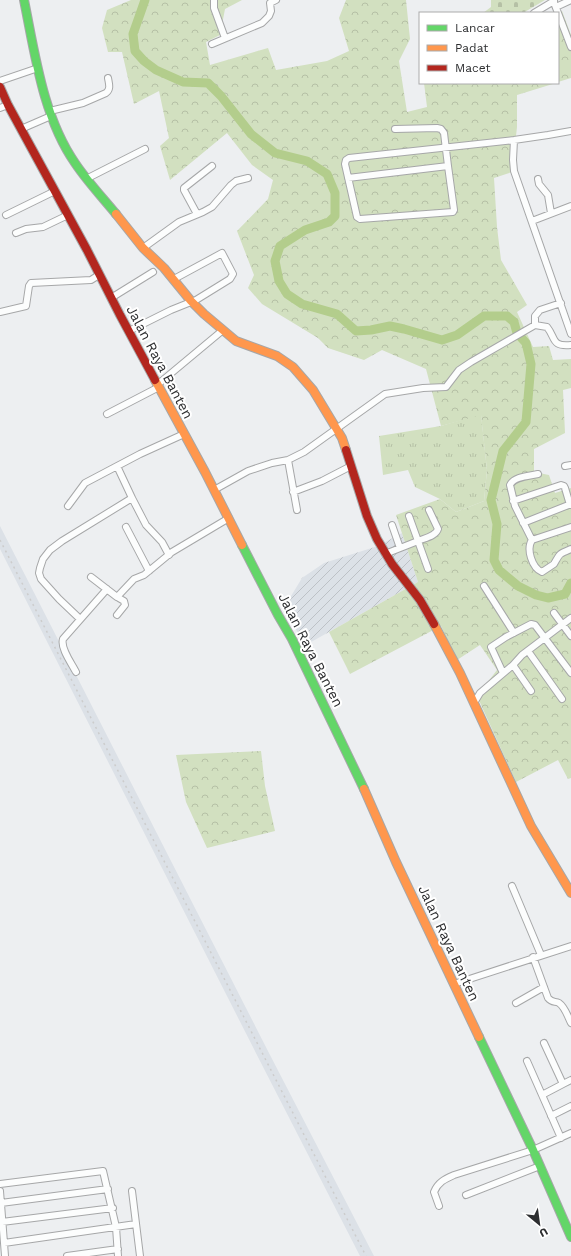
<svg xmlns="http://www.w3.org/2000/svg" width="571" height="1256" font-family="'Work Sans',sans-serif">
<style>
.built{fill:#dce1e7}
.industrial{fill:url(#industrial-furrows)}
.grass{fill:url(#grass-tufts)}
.forest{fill:url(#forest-crowns)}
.cemetery{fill:url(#cemetery-stones)}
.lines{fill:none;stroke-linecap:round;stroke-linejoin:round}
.river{stroke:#b3cd8c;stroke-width:9}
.street-casing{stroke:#a6a7a8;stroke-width:8}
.fast-casing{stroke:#a6a7a8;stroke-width:10}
.slow-casing{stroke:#a6a7a8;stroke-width:10}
.jam-casing{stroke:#a6a7a8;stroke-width:10}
.street{stroke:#fcfdfd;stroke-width:6}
.fast{stroke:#63d668;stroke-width:8}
.slow{stroke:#ff974d;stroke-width:8}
.jam{stroke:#b3261e;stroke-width:8}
.rail{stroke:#ccc;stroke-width:1.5;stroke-dasharray:2 4;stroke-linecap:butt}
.labels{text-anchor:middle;stroke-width:4;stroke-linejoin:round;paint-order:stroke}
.street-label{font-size:14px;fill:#2d2e30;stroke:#fff}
</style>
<defs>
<pattern id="industrial-furrows" width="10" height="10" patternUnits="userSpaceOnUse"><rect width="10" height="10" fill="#dce1e7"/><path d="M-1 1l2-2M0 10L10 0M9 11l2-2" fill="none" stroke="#bdc1c6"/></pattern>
<pattern id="grass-tufts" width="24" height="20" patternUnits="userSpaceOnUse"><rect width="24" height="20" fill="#d2e0c0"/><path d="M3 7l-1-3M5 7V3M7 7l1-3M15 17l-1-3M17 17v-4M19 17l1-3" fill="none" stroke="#b5c0a5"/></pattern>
<pattern id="forest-crowns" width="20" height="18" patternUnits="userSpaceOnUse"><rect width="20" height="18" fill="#d2e0c0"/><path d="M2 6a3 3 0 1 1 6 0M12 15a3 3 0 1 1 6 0" fill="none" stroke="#b5c0a5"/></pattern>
<pattern id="cemetery-stones" width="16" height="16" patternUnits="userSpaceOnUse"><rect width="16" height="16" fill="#d2e0c0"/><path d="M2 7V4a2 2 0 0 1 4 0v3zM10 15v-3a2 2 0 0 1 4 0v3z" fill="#b5c0a5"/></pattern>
</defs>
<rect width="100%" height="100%" fill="#edeff1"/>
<path class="built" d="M0,526L270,1055L374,1256H360L260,1061L0,549Z"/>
<path class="industrial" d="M402,533L418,582L304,646L285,606L302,578L324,563L378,546Z"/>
<path class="grass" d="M481,414L487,470L484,501L456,512L440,499L415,487L408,470L383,475L379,436L441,426Z"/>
<path class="forest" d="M131,0H242L225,9L220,35L206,42L210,65L268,48L276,70L327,61L349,51L339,18L346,0H406L410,39L399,61L407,112L427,107L424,83H556L517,95V127L512,172L494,178L497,227L501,260L527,305L517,312L533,347L549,346L553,360L571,359V388L563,390L565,433L534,449V472L549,475L555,493L571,488V778L568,779L558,760L516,782L477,696L497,670L480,645L457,660L441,626L350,674L329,632L418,582L396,515L440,499L456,512L484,501L487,470L481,415L441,426L426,369L382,350L364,360L328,348L318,338L262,304L248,288L254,275L237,231L268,199L273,180L252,165L227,133L170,180L160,146L169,138L159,91L134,104L122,52H108L102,28L107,10Z
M562,11L571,35V78L558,82V14Z
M261,751L265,786L275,831L207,848L186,802L176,755Z"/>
<path class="cemetery" d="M491,0H545L523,13H483L491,7Z"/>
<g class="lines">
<path class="river" d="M145,0L133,34L135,51L144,61L156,70L183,82L208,83L221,96L251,134L275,153L307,161L327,174L335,193V216L329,222L305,230L280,246L275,261L279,281L287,294L302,304L337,314L356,331L371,330L390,326L404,329L442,340L457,335L484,316H507L514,322L517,333L526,343L531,364L526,422L503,451L491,500L497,524L494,560L499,570L518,586L536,595L548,598L565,594L571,583"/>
<defs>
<path id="street" d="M214,0V8L225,38
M553,0L571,47
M556,7L571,0
M534,13L554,1
M212,44L262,23L269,16L271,11L270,3L276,0
M0,81L38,68
M0,108L8,105
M50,111L83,103L106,93C111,89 109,84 108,78
M21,129L51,116
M514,140L513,160L514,171L571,334
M448,166L454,210L453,212L360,219L357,217L345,164L346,160L349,158L514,140L548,135L571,131
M88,178L145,149
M348,178L448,166L444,133L441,129L437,128L395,129
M538,179L539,184L548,195L551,213
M197,214L184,190V188L212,166
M6,215L55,191
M532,221L571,206
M16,233L26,229L43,227L68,215
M143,248L179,222L203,212L212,207L231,185L236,181L248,178
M111,298L153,272
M0,312L26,306L29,286L31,283L91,280L99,275
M535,325L547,327C556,338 551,347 571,345
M129,331L171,310L196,300L230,279L233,274L222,253L174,279
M157,385L223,330
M107,414L159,387
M288,460L297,510
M565,466L571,465
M538,474C530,476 514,476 510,485L515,506L532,540C526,549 532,568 542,572L554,564C561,552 558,555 571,549
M214,490L248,471L272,463L288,460L304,452L385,394L423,388L446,387L459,370L471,362L535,325V316L540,310L561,303
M293,492L322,481L351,466
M132,498L146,525L162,542L169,555
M513,501L561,485L564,486L565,488L570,505
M68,506L85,483L140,454L184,434
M409,516L418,541C425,538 436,536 438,529L429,510
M523,523L571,504
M392,525L400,548
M126,527L149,571
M532,540L571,527
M385,554L418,541L428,569
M91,577L117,597L134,579L144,575L172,552L229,518
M484,586L514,633
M554,613L571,636
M117,615L125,605L124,601L117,597
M80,619L59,599L41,579L39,573L40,568L43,559L50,550L62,541L132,498L117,466
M528,651L562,699
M513,665L531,691
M76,672C72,664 60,648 63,639L107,589
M503,673L491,647L506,637L531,624L535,625L571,673
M474,703L480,693L513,665L522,655L571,618
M512,886L541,955
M533,957L548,998C552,1003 555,1001 559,1003C565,1007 568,1017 571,1023
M454,984L571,946
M516,1003L544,987
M527,1061L561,1138
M563,1084L571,1080
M542,1095L563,1084L544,1043
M551,1116L571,1106
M0,1184L103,1171L116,1227L118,1256
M0,1191L5,1256
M132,1191L140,1256
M466,1195L540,1166
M1,1203L108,1189
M439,1206L434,1192C438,1182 445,1179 454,1175L533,1150L571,1133
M2,1222L113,1208
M4,1243L136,1224
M67,1256L118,1249"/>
<path id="fast" d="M24,0C35,54 43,117 75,163C87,181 102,197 116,214
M242,545L278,615L292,639L364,789
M479,1037L533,1150L571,1237"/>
<path id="slow" d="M116,214L143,248L164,268L191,301L204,314L236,341L277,356L293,367L313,390L342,438L346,450
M155,380L205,472L242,545
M434,624L460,673L531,826L571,893
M364,789L396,862L479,1037"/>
<path id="jam" d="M0,87L8,105L87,250L120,315L155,380
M346,450L367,516L377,539L392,564L420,600L434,624"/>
</defs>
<use href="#street" class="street-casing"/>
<use href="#fast" class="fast-casing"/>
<use href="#slow" class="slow-casing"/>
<use href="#jam" class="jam-casing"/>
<use href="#street" class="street"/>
<use href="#fast" class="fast"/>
<use href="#slow" class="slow"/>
<use href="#jam" class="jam"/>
<path class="rail" d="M0,540L366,1256"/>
</g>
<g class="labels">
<g class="street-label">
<text transform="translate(160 362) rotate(62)" y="5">Jalan Raya Banten</text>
<text transform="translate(311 650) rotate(63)" y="5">Jalan Raya Banten</text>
<text transform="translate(449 943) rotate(65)" y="5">Jalan Raya Banten</text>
</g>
</g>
<rect x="419" y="12" width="140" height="72" fill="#ffffff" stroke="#ababac"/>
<rect x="427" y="25" width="20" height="6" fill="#63d668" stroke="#ababac"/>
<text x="455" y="32" font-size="12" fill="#2d2e30">Lancar</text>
<rect x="427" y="45" width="20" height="6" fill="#ff974d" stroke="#ababac"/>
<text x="455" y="52" font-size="12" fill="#2d2e30">Padat</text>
<rect x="427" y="65" width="20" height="6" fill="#b3261e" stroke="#ababac"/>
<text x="455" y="72" font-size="12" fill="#2d2e30">Macet</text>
<g transform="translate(539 1224) rotate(151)" stroke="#ffffff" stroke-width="3" paint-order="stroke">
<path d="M0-3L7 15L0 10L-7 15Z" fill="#2d2e30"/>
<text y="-6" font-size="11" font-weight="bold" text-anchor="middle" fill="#2d2e30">U</text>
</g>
</svg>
